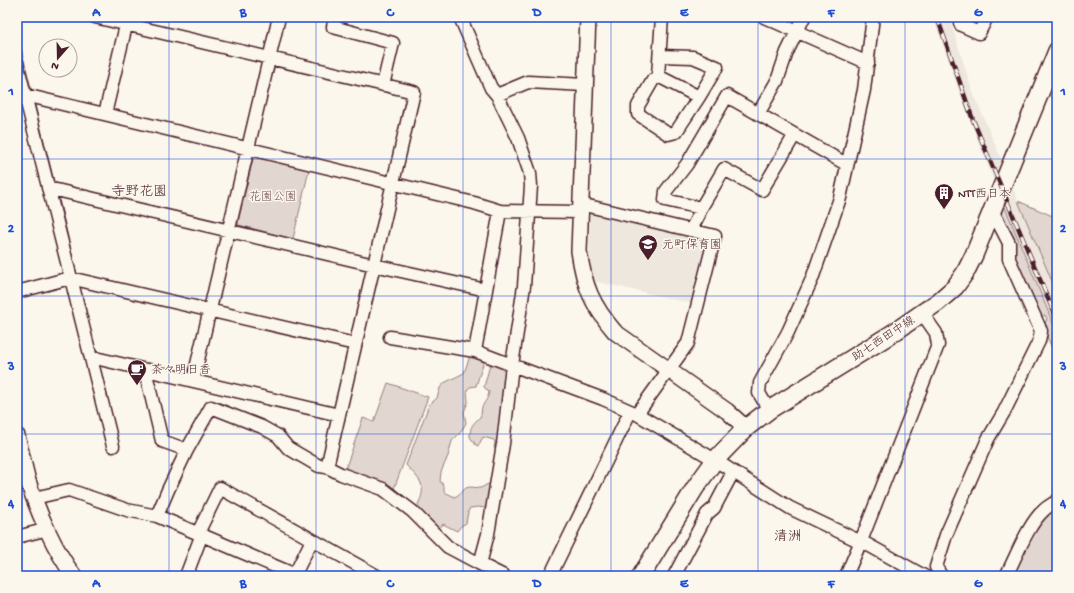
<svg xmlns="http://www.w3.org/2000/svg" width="1074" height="593" font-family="'Gochi Hand','Klee One',sans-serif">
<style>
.built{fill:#eee7de}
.green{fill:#e2d7d0;stroke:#967b7e}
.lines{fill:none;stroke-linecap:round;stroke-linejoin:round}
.stream{stroke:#907477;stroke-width:3}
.minor-casing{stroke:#4a1f2b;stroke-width:15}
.tertiary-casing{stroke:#4a1f2b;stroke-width:18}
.secondary-casing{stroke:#4a1f2b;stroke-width:20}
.minor{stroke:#fbf7ec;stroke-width:12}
.tertiary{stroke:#fbf7ec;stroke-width:15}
.secondary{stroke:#fbf7ec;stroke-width:17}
.rail-casing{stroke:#4a1f2b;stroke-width:4.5}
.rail{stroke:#fbf7ec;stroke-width:3;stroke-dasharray:9;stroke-linecap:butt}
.grid{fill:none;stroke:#1d4ed8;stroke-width:1;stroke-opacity:0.55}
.labels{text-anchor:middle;stroke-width:3;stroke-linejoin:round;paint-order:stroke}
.poi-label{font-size:12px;fill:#4a1f2b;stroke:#fbf7ec;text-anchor:start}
.park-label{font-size:12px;fill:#704d54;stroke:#fbf7ec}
.street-label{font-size:12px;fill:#4a1f2b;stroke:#fbf7ec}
.quarter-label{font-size:14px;fill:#4a1f2b;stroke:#fbf7ec}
.neatline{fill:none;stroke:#1d4ed8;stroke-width:1.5}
.grid-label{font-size:13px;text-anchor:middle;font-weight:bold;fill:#1d4ed8}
</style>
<rect width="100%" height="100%" fill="#fbf7ec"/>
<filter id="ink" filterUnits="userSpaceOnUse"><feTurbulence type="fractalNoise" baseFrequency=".025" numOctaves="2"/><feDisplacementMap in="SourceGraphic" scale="8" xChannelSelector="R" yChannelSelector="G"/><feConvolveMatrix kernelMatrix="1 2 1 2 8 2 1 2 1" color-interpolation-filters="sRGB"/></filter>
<g filter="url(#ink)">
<path class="built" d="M933,17H949L972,90L1002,161L993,179L961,96Z
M1012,186L1057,293V333L1005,207Z
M590,212L712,237L694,304L594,281L589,256Z"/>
<path class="green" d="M256,157L309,170L293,239L239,225L238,222L253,159Z
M1018,201L1057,218V226L1054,235L1057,237V293Z
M1005,207L1057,333V360L1043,327L1047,319L1045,315L1040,318L1015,266L1013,245L1002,215Z
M470,356L484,361L476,386L470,387L467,390L468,402L464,412L466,423L460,433L452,441L448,456L441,472L440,481L444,486V492L455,497L458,495L466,488L470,487L481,488L488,484L492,486L487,506L485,508L478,507L470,508L468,512L466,523L461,526L457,531L443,524L438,531C430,523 414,514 419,502C421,498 423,493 422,487C421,479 411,471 406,465L429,405L437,398L440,388L444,383L464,373Z
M492,364L506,368L497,448H494L495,442L494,440L483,437L478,446L476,445L470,437C470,426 473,424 480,417C482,414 481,410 482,407C485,401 488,399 489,392L484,387L490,365Z
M388,383L428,397L392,494L345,470L363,418L374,422Z
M1057,506V576H1025L1015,571L1039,521Z"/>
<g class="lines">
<path class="stream" d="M17,36L31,92
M17,104L22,107
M34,105L53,181
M58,199L75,271
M48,290L63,286"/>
<defs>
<path id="minor" d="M335,17L333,27L393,43L383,85
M460,17L491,88L497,95L518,138L530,173L531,186L524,286L512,365L603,399L637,414L715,460L790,508L861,542
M764,17L868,63
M961,17L960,23L961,25L979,33L987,17
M660,56L693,57L717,67L699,97L658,76L662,17
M17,63L113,446
M658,76L653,80L638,106V114L668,134L676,132L699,97
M497,95L528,82L585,85
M17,98L25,95L474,203L500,211L580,212
M105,114L128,17
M758,114L777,81L787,52L804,17
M794,136L762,190L724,169L701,208L665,200L666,191L687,164L727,96L846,164
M48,188L374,265L414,92L95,17
M580,204L715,236L688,343L637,414
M691,230L698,216L701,208
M17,292L70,278L355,344
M390,337L475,351L512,365L503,444L488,534L480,564L504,576
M475,351L486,290
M91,357L339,415L374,265L486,290L500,211
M149,370L147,378L162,441L187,450L211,407L262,427L278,436L288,448L319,466L327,467L341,474L383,489L412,511L448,547L480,564
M193,381L279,17
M769,410L759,393L760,383L788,332L812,279L840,198L864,90L873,17
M327,467L339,415
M34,498L69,490L127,510L157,516L298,576
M157,516L168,490L187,450
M198,533L220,488L377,576
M17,537L48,529
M861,541L924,576
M186,576L202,534
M294,576L312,540
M550,576L630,412
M674,576L707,514L714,508L733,472
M846,576L861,541L938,345L936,333L922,313
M941,576L936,567L946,535L988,439L1004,412L1039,341L1041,331L1009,259V243L993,212
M1006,576C1016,557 1028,524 1044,510C1048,506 1053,504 1057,501"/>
<path id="tertiary" d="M588,17L579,251C584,286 592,305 615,332L727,411L746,428
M17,436C21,451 24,466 28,481C37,510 55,551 74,576"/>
<path id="secondary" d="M641,576L695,488L715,460L746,428L769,410L893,333L938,302L955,287L965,273L974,255L1057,51"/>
</defs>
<use href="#minor" class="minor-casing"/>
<use href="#tertiary" class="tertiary-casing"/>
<use href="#secondary" class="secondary-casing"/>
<use href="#minor" class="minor"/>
<use href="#tertiary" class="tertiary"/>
<use href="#secondary" class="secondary"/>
<defs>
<path id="rail" d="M937,17L973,120L1057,320"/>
</defs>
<use href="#rail" class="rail-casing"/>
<use href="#rail" class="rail"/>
</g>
</g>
<path class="grid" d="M169,17V576M316,17V576M463,17V576M611,17V576M758,17V576M905,17V576M17,159H1057M17,296H1057M17,434H1057"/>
<defs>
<symbol id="building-pin" viewBox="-11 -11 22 30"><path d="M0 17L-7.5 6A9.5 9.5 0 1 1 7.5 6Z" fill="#4a1f2b" stroke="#fbf7ec"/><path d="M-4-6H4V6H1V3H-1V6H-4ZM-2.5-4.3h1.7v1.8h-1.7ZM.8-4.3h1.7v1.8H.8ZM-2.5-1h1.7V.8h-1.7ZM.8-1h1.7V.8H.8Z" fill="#fff"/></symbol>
<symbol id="school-pin" viewBox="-11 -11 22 30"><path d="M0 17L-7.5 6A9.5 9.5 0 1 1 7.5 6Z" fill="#4a1f2b" stroke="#fbf7ec"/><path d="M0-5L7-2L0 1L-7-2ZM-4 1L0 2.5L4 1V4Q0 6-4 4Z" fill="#fff"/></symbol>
<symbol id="cafe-pin" viewBox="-11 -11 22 30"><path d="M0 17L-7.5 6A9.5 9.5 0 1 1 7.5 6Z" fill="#4a1f2b" stroke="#fbf7ec"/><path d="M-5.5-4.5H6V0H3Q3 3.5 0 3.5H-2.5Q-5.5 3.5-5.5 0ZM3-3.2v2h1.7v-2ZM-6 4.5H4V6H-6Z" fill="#fff"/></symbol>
</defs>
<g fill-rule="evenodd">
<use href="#building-pin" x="933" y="182" width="22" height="30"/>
<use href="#school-pin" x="637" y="233" width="22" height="30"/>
<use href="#cafe-pin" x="126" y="358" width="22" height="30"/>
</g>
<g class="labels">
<g class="poi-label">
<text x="958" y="197">NTT西日本</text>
<text x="662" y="248">元町保育園</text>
<text x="151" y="373">茶々明日香</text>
</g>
<g class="park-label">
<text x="273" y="200">花園公園</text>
</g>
<g class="street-label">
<text transform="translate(883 338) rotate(-33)" y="4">助七西田中線</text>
</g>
<g class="quarter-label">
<text x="139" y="195">寺野花園</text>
<text x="788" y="540">清洲</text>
</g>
</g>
<rect width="1074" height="593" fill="none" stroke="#fbf7ec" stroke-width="44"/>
<g transform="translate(58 58) rotate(200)"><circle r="19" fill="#fbf7ec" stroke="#b4a19f"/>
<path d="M0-3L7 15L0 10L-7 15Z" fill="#4a1f2b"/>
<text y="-6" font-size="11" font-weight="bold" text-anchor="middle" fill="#4a1f2b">N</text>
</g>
<rect x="22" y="22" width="1030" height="549" class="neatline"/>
<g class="grid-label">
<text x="96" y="16">A</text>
<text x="243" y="16">B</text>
<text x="390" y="16">C</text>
<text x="537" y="16">D</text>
<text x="684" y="16">E</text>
<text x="831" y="16">F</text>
<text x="978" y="16">G</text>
<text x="11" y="95">1</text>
<text x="1063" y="95">1</text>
<text x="11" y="232">2</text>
<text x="1063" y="232">2</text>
<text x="11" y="370">3</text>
<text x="1063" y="370">3</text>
<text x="11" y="507">4</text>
<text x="1063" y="507">4</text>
<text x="96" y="587">A</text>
<text x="243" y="587">B</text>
<text x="390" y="587">C</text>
<text x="537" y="587">D</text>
<text x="684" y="587">E</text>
<text x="831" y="587">F</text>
<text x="978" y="587">G</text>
</g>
</svg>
